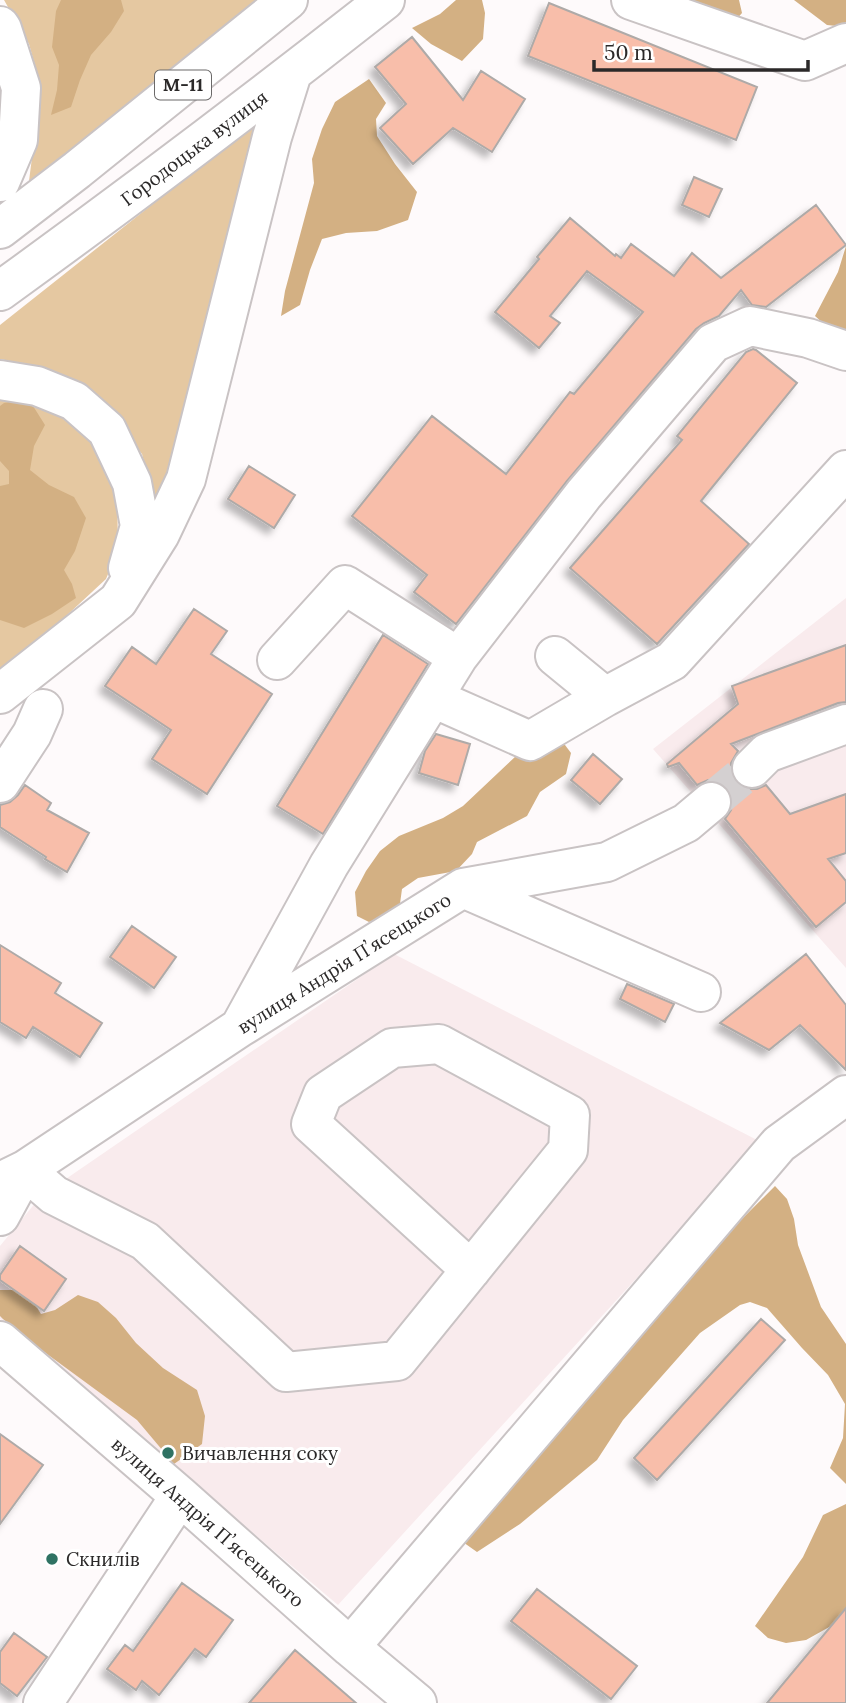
<svg xmlns="http://www.w3.org/2000/svg" width="846" height="1703" font-family="Lora,serif">
<style>
.built{fill:#f9ebed}
.green{fill:#e5c8a1}
.forest{fill:#d3b083}
.building{fill:#f8beaa;stroke:#aeaaa8;stroke-width:2;filter:url(#shadow)}
.lines{fill:none;stroke-linecap:round;stroke-linejoin:round}
.minor-tunnel{stroke:#d4d0d1;stroke-width:38;stroke-dasharray:38 19;stroke-linecap:butt}
.minor-casing{stroke:#c9c3c4;stroke-width:42}
.major-casing{stroke:#c9c3c4;stroke-width:42}
.minor{stroke:#fff;stroke-width:38}
.major{stroke:#fff;stroke-width:38}
.poi-dot{fill:#2f7263;stroke:#fff;stroke-width:2.5}
.labels{text-anchor:middle;stroke-width:6;stroke-linejoin:round;paint-order:stroke}
.shield{fill:#fff;stroke:#6b6969;stroke-width:2}
.shield-label{font-size:18px;font-weight:bold;fill:#2b2929}
.street-label{font-size:19px;fill:#2b2929;stroke:#fff}
.poi-label{font-size:19px;fill:#2b2929;stroke:#fff;text-anchor:start}
</style>
<defs>
<filter id="shadow"><feDropShadow dx="-6" dy="6" stdDeviation="3.5" flood-color="#0004"/></filter>
</defs>
<rect width="100%" height="100%" fill="#fefafb"/>
<path class="built" d="M846,598V968L653,749Z
M394,954L761,1142L338,1605L0,1319V1246L41,1196Z"/>
<path class="green" d="M4,0H268L29,181L41,87L29,44Z
M255,123L184,425L156,508L142,454L89,388L44,368L0,359V325Z
M0,398L39,403L89,436L117,485L118,550L106,579L50,631L0,670Z"/>
<path class="forest" d="M61,0H121L124,11L111,32L91,55L80,80L71,107L51,115L57,90L59,65L52,47L56,11Z
M456,0H482L485,13L483,39L462,61L431,44L412,28L440,14Z
M625,0H739L742,13L726,31Z
M794,0H846V27L827,25Z
M369,79L386,103L376,119L377,136L395,164L417,192L408,220L377,231L346,233L322,239L310,270L300,305L281,316L285,291L314,183L312,159L322,129L335,102Z
M846,246V344L815,316L838,272Z
M28,398L45,425L34,446L30,470L49,485L74,497L86,518L75,551L64,570L72,584L76,598L52,614L24,628L0,620V486L9,484V471L0,461V406L4,403Z
M565,745L571,753L566,774L540,792L527,816L477,842L472,854L456,871L418,878L402,889L399,911L369,922L357,916L355,892L366,871L380,851L399,836L443,818L463,806L516,756L539,746Z
M775,1186L787,1199L794,1219L798,1245L821,1307L846,1344V1484L830,1468L843,1438L845,1404L828,1375L802,1348L767,1308L750,1302L740,1305L700,1333L623,1420L597,1460L520,1524L477,1552L436,1523Z
M0,1290H20L32,1300L41,1314L55,1310L78,1295L98,1302L116,1318L136,1343L163,1368L197,1390L205,1416L202,1444L174,1464L137,1420L32,1343L3,1319L0,1316Z
M846,1504V1609L840,1621L806,1640L786,1643L768,1638L755,1626L803,1557L823,1515Z"/>
<path class="building" d="M549,3L757,87L736,140L528,56Z
M412,37L463,100L481,71L525,99L492,152L453,128L413,164L380,128L406,104L375,67Z
M694,177L722,189L709,217L682,205Z
M816,205L846,245L766,307L752,305L741,290L719,316L704,323L696,329L567,481L456,624L414,592L427,575L352,516L432,416L506,474L570,392L574,394L643,312L587,271L550,316L560,323L539,348L495,312L539,259L537,257L570,218L615,256L616,254L621,258L631,244L674,276L692,253L721,278Z
M753,349L756,350L797,383L701,501L749,544L657,644L570,568L682,440L677,436L746,352Z
M249,466L295,495L274,528L228,499Z
M194,609L227,631L211,654L272,694L207,794L152,759L171,730L105,686L132,647L156,664Z
M383,635L428,664L323,834L277,806Z
M846,645V702L838,703L731,744L738,751L731,763V774L736,783L747,789H757L766,785L790,814L846,794V853L828,859L846,881V902L816,927L725,819L731,810L733,799L727,787L718,781L708,780L697,785L679,763L668,767L667,764L738,704L732,686Z
M436,734L470,744L458,785L419,773L425,751Z
M593,754L622,779L600,804L571,780Z
M25,785L51,803L47,810L89,833L67,872L45,859L46,857L0,827V805L10,802L18,795Z
M132,926L176,957L154,988L110,957Z
M0,945L61,983L55,993L102,1023L80,1057L33,1027L26,1038L0,1022Z
M806,954L846,1005V1070L800,1025L769,1050L720,1023Z
M627,984L674,1004L665,1022L620,999Z
M20,1246L66,1279L44,1311L0,1280V1275Z
M761,1319L785,1340L657,1480L634,1458Z
M0,1434L43,1465L0,1524Z
M182,1583L233,1620L206,1657L195,1649L159,1695L142,1681L136,1690L107,1669L125,1645L133,1651Z
M537,1589L637,1666L611,1699L511,1621Z
M846,1608V1703H767Z
M14,1633L47,1657L17,1696L0,1683V1652Z
M295,1650L356,1703H249Z"/>
<g class="lines">
<path class="minor-tunnel" d="M711,802L752,768"/>
<defs>
<path id="minor" d="M631,0L805,61L846,43
M458,657L584,494L713,343L750,326L808,338L846,351
M605,697L672,661L846,470
M433,698L530,741L605,697L555,656
M752,768L767,753L846,724
M0,783L32,734L43,709
M463,888L701,992
M240,1027L329,865L458,657L345,585L277,660
M2,1181L25,1170L239,1028L463,888L607,862L686,823L711,802
M0,1216L25,1170L54,1195L145,1241L286,1372L397,1361L568,1150L570,1115L439,1044L392,1048L323,1094L311,1124L471,1270
M0,1341L180,1496L350,1647L417,1703
M350,1647L779,1144L846,1095
M43,1703L180,1496"/>
<path id="major" d="M0,26L2,29L21,88L18,140L0,182
M0,229L77,170L288,0
M0,291C130,197 258,100 385,0
M0,380L37,386L74,401L107,430L132,483L140,526L128,568
M0,694L118,601L160,534L186,479L272,137L292,73"/>
</defs>
<use href="#minor" class="minor-casing"/>
<use href="#major" class="major-casing"/>
<use href="#minor" class="minor"/>
<use href="#major" class="major"/>
</g>
<g class="poi-dot">
<circle cx="168" cy="1453" r="7"/>
<circle cx="52" cy="1559" r="7"/>
</g>
<g class="labels">
<rect class="shield" x="155" y="70.5" width="56" height="29" rx="5"/>
<g class="shield-label">
<text x="183" y="91">М-11</text>
</g>
<g class="street-label">
<text transform="translate(194 148) rotate(-37)" y="7">Городоцька вулиця</text>
<text transform="translate(344 963) rotate(-32)" y="7">вулиця Андрія Пʼясецького</text>
<text transform="translate(208 1522) rotate(41)" y="7">вулиця Андрія Пʼясецького</text>
</g>
<g class="poi-label">
<text x="182" y="1460">Вичавлення соку</text>
<text x="66" y="1566">Скнилів</text>
</g>
</g>
<path d="M594 60v10h214v-10" fill="none" stroke="#2b2929" stroke-width="3.5"/>
<text x="604" y="60" font-size="21" fill="#2b2929" stroke="#ffffff" stroke-width="5" paint-order="stroke">50 m</text>
</svg>
